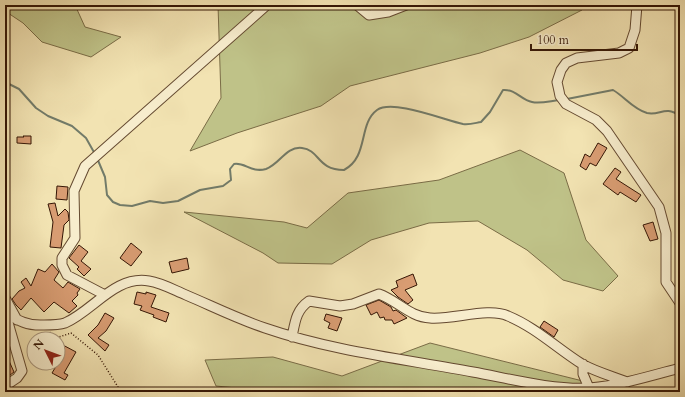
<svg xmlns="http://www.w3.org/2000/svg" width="685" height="397" font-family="Cardo,serif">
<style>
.green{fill:#bfc288;stroke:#7a6c46}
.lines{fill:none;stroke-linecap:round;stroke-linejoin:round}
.stream{stroke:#727b69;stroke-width:2}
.building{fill:#d89c72;stroke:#351605}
.minor-casing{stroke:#644930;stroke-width:11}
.path{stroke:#351605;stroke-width:1.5;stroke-dasharray:1 2;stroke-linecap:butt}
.minor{stroke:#f7edcd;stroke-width:9}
</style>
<rect width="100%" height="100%" fill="#f2e3b2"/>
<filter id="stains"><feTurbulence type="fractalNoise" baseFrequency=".005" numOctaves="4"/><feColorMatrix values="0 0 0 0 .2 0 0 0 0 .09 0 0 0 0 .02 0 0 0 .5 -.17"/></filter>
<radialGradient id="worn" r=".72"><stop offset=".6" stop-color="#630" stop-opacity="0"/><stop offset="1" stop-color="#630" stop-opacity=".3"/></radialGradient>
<path class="green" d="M5,5H75L85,27L121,37L91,57L42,42L23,23L5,11Z
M218,5H584L582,10L529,37L480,53L350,86L321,106L237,133L190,151L221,98Z
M520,150L564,173L586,240L618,276L603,291L563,280L527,250L478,221L429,223L371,240L332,264L278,263L263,253L184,212L284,222L307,228L348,193L439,180Z
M430,343L627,392H278L216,386L205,360L273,357L342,376Z"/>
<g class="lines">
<path class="stream" d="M5,82L19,89L36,108L48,116L72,126L86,138L95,154
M567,99L613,90C625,97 633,109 647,113C660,116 665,105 680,116
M97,158L105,177L107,195L113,202L120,205L132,206L150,201L163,203L178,201L200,190L223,186L231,180L230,169L234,164C245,162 251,173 266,169C280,164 286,146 302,148C320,150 317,170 344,170C369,157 358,124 377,110C393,99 444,120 463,124C469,125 475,123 481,122L490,112L503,90C516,89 521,100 532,102C540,104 550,101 559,100"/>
</g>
<path class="building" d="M23,136H31V144L17,143V137H24Z
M598,143L607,148L596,166L590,163L586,170L580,166L585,154L590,157Z
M615,168L621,172L616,179L641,195L636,202L620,192L618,195L603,184Z
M57,186L68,187L67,200L56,199Z
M55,203L58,216L65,209L68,212L69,220L64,225L61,248L50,247L53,222L48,204Z
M653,222L658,239L650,241L643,225Z
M131,243L142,252L131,266L120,258Z
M79,245L88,252L81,261L91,269L84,276L77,269L79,267L69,258Z
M187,258L189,269L172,273L169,262Z
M52,264L59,272L54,280L63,288L68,282L80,289L77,293L78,295L72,301L77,306L69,313L54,302L44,312L31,298L21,310L16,305L12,299L19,291L25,288L21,282L26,278L31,286L38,269L45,272Z
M413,274L417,285L405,290L413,300L408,304L398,297L391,290L398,287L396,281Z
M137,292L146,294V292L156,295L151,307L169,313L166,322L153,317L154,315L140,310L142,306L134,304Z
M379,300L391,307L393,311L396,310L407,318L394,324L392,320H385L384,317L380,318L377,312L371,315L366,305Z
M105,313L114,318L106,331L98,338L109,345L105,351L88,335L98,325Z
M326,314L342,318L337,331L328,328L330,323L324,320Z
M544,321L558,330L554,337L540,327Z
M61,344L76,352L64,373L68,375L65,380L52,373L58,363V349Z
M5,352L14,372L5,379Z"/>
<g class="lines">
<defs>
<path id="minor" d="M357,5L369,15L388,12L406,5
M637,5L635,30L629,48L619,53L577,58L566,63L561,70L557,82L559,91L560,96L566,104L596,120L607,131L659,207L666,233V282L680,303
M105,295L67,275L62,265V258L75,238L74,191L85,166L267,5
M5,298L17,320
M5,312C18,321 28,326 44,325C51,325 59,325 65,323C93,311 115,275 149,281C162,283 174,290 186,295C212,306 238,319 265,328C332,351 403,359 473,372C511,379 552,390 590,388C621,385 650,376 680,368
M292,337C295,322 296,310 309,301L340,306L353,304L379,294C398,301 410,317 430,318C453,320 489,307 508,316C535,327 558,349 582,364C596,372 612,376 627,382
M583,364V374L589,388
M5,386L17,378L22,371L5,312"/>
</defs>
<use href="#minor" class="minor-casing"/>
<path class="path" d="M50,332L51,335L59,337L71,333L98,355L118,387L129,392"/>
<use href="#minor" class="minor"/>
</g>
<rect width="685" height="397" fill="none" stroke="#f2e3b2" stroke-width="20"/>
<rect x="6" y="6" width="673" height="385" fill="none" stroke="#351605" stroke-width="2"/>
<rect x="10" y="10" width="665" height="377" fill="none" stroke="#351605"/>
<g transform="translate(46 351) rotate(312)"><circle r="19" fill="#f7edcd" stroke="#a9977d"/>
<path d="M0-3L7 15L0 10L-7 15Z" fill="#8f2418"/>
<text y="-6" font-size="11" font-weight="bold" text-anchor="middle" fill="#351605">N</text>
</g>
<path d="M531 44v6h106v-6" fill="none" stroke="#351605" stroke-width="2"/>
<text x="537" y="44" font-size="12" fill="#351605" stroke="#f7edcd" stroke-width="3" paint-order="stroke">100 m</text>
<rect width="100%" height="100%" filter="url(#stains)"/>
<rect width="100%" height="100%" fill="url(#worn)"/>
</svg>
